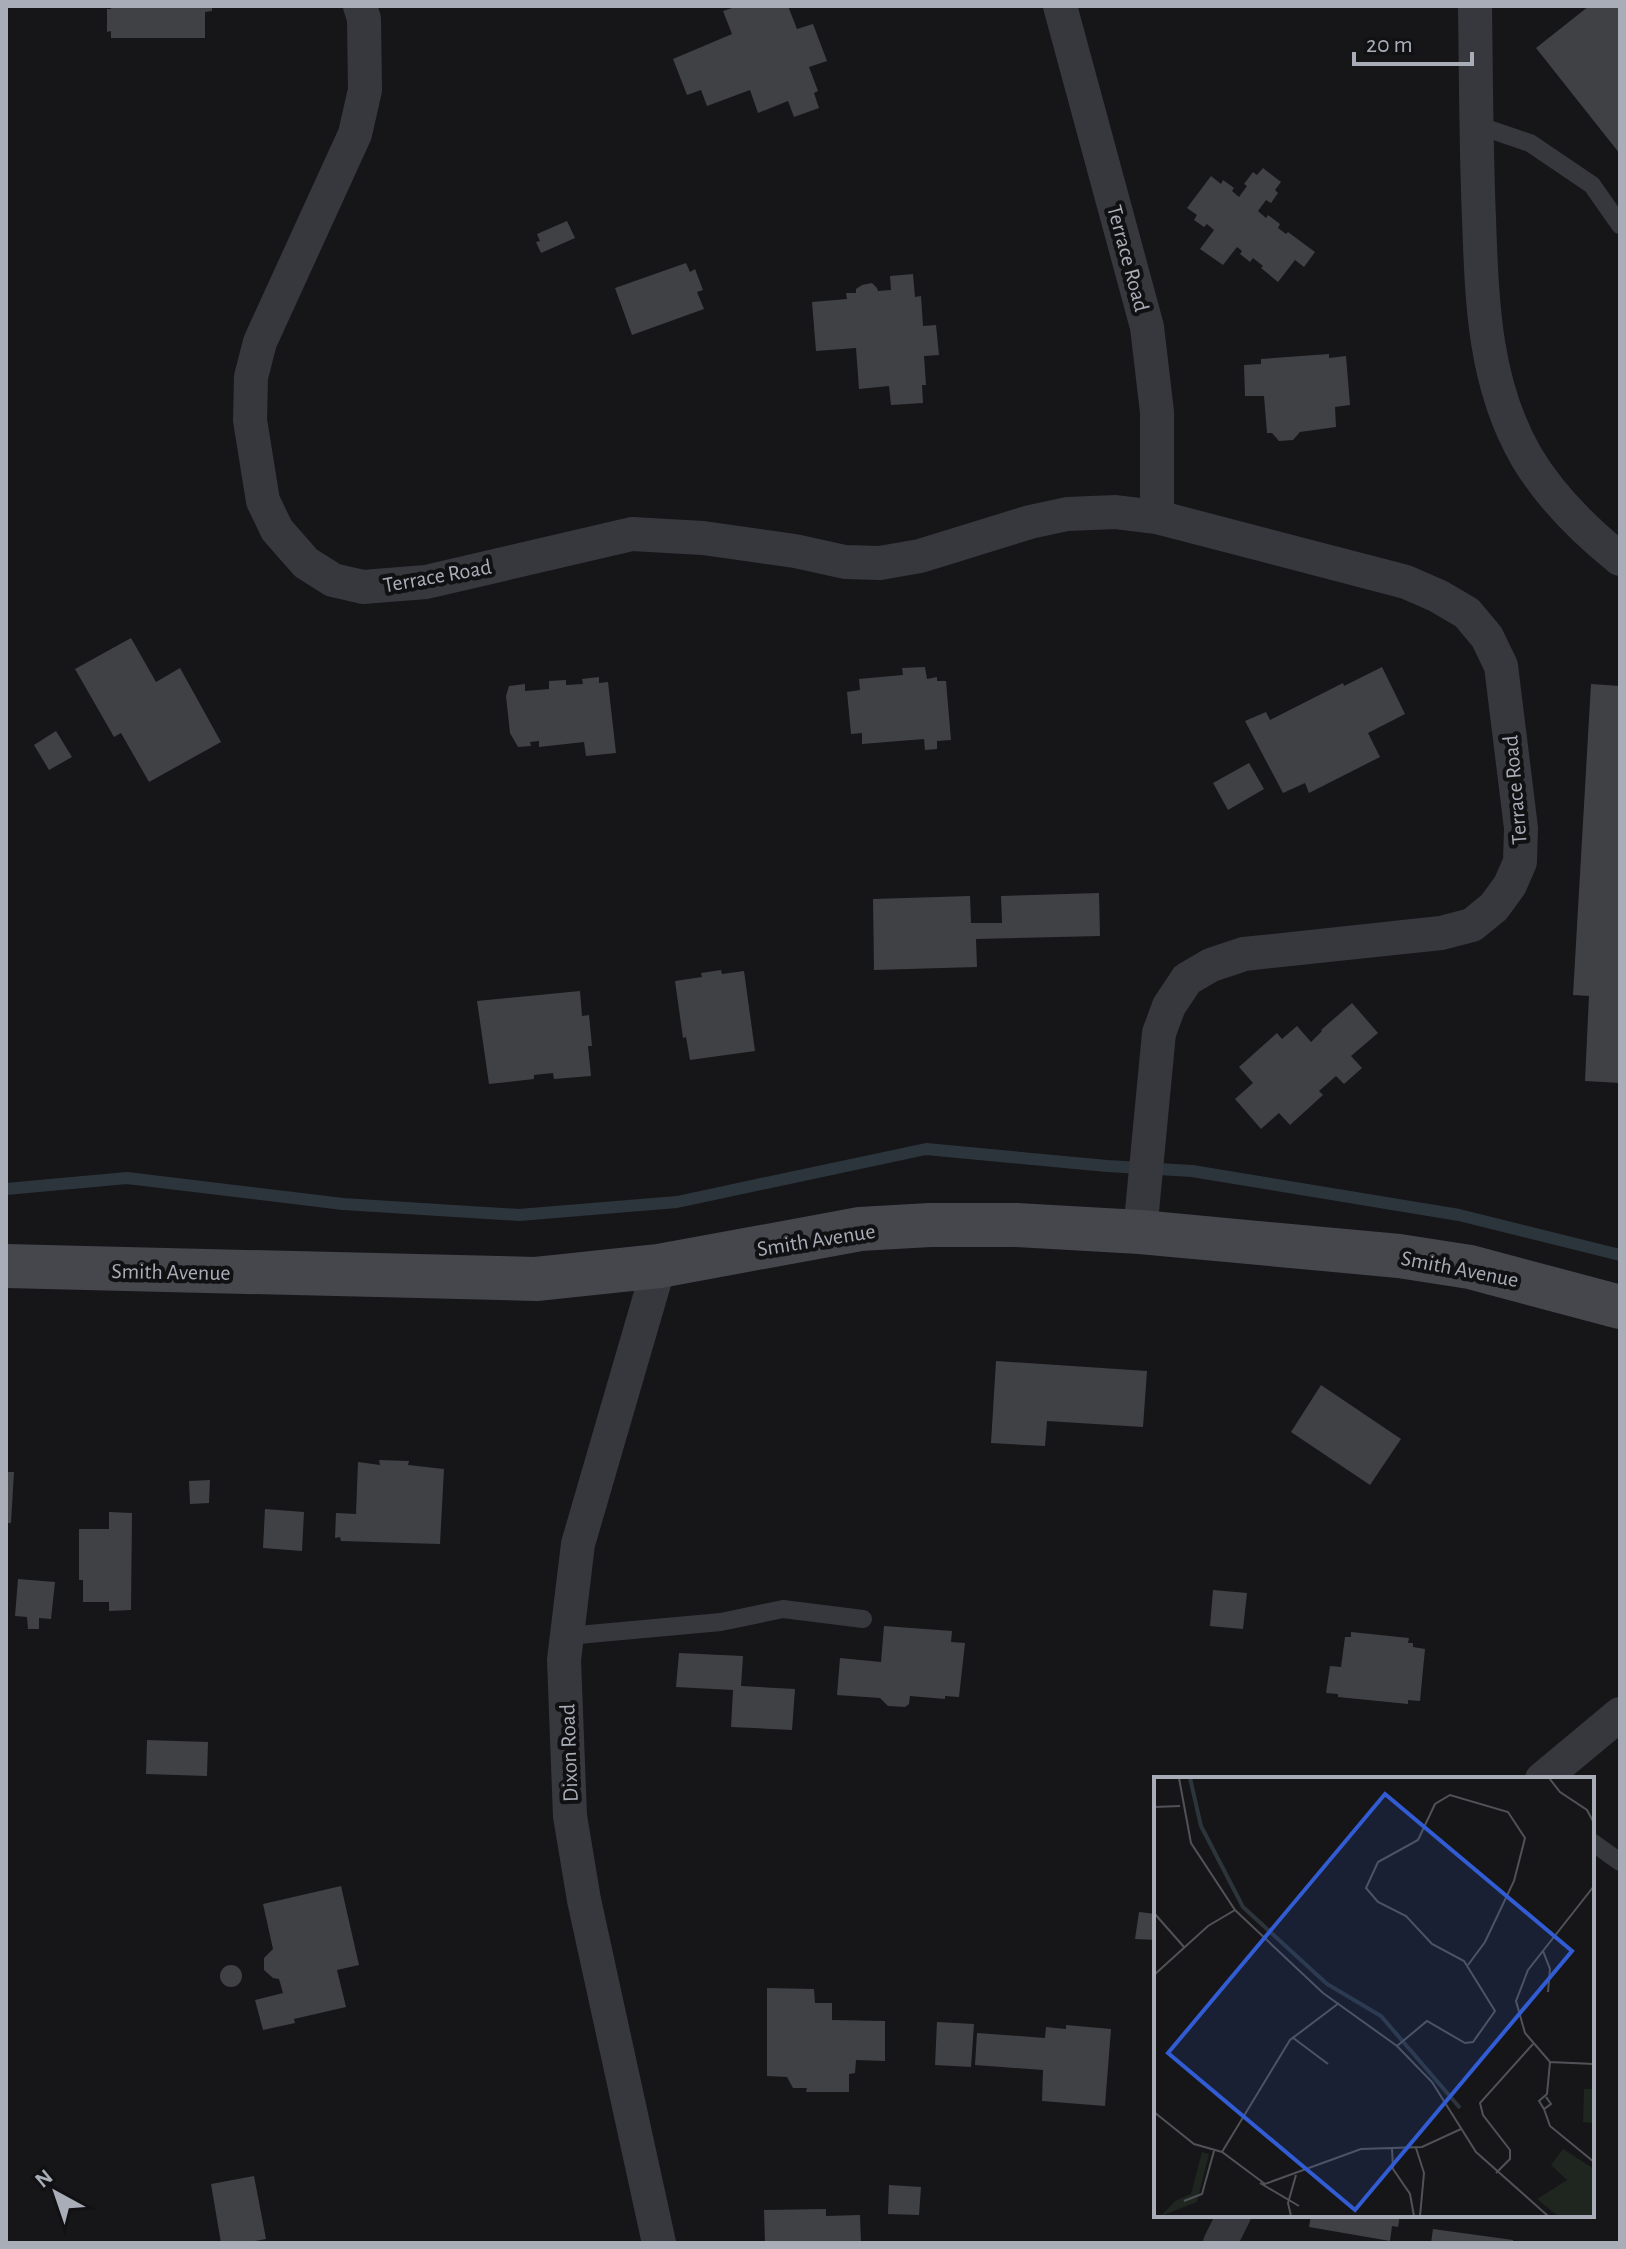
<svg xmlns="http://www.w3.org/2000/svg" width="1626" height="2249" font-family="'Alegreya Sans',sans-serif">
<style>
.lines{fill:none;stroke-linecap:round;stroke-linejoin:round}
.stream{stroke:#2c353c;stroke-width:12}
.building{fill:#404145}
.lane{stroke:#37383d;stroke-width:18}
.street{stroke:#37383d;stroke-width:34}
.secondary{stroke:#45474d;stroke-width:44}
.labels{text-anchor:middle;stroke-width:8;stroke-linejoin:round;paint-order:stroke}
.street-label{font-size:22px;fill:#a8adb8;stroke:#111113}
.inset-river{fill:none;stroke:#2c353c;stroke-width:4}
.inset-road{fill:none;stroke:#505258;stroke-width:2}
.view{fill:#325cd3;fill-opacity:0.15;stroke:#325cd3;stroke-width:4}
.inset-edge{fill:none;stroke:#a8adb8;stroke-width:4}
</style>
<rect width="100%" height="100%" fill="#161618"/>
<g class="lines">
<path class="stream" d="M6,1189L127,1178L343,1204L519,1215L677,1202L926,1149L1107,1166L1192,1171L1459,1215L1620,1255"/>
</g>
<path class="building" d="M111,6H212V11L205,12V38H111V31L107,32V9H111Z
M738,6H788L797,29L813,24L827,61L809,67L818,91L814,93L819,108L794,117L788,101L758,113L750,90L707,106L701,90L687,95L673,59L732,34L723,11Z
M1589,6H1620V154L1536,48Z
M1263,168L1281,182L1275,190L1278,193L1271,203L1266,200L1258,211L1266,218L1268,215L1280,224L1278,228L1286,234L1288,232L1315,252L1304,267L1295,260L1278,282L1261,268L1263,266L1253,258L1250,262L1240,254L1242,251L1237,247L1223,265L1200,249L1214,230L1207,224L1204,227L1194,220L1197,215L1187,208L1211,176L1221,184L1223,180L1234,188L1232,191L1239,197L1247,186L1244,184L1253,172L1257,175Z
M567,221L575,238L541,253L536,242L540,241L537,234Z
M686,263L690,272L695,269L703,290L697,292L704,309L632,335L615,288Z
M913,274L915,297L921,296L923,326L936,325L939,355L924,356L926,385H922L923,403L891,405L889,386L859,389L856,348L816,351L812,302L847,299L846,293H856V289L862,285L872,283L877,288L878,291L891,290L890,276Z
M1329,354V358L1346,356L1350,405L1335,407L1336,427L1300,432L1293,440L1279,441L1272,433H1267L1264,396H1245L1244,365L1261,364V359Z
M131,638L156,682L180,668L221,742L149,782L121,733L114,737L75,669Z
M925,667L927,679L937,677V681H946L951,740L937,741V749L925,750L924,739L862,744V733L851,734L847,692L860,690L859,679L903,675L902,668Z
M1382,667L1405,714L1368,733L1380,757L1309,793L1305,783L1283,793L1245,721L1266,712L1270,720L1343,683L1344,686Z
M599,677V683L608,682L616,753L586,756L584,742L539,747V741L530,742L531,746L518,747L510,733L506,696L509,686L525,684V691L549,689V681L566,680V685L583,684L582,679Z
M1591,684L1620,686V1083L1585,1081L1589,996L1573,995Z
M56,731L72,757L49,770L34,745Z
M1249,763L1264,789L1228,810L1213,783Z
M1099,893L1100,936L976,939L977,967L874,970L873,899L970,896L971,923H1002L1001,896Z
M721,970L722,974L744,971L755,1051L690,1060L686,1037L683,1038L675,981L702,977L701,973Z
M580,991L582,1016L589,1015L592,1046H588L591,1076L554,1079L553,1073L534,1075V1079L489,1084L477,1001Z
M1352,1003L1378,1033L1351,1056L1362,1068L1344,1084L1336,1076L1319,1091L1323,1095L1290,1125L1279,1113L1261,1129L1235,1099L1253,1083L1239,1067L1277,1033L1282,1039L1297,1026L1311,1042L1322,1031L1321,1030Z
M996,1361L1147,1371L1143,1427L1047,1421L1045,1446L991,1443Z
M1321,1385L1401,1439L1370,1485L1291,1432Z
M379,1460L409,1461L408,1465L444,1469L440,1544L341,1541L340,1537L335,1538L336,1513L356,1514L358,1462L380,1465Z
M6,1472H14L11,1523H6Z
M210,1480L209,1503L190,1504L189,1481Z
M265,1509L304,1512L302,1551L263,1548Z
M109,1512L132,1513L131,1610L109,1611V1602H83V1580H79V1529H109Z
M18,1579L55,1582L51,1619L39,1618V1629H28L27,1617L15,1616Z
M1213,1590L1247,1593L1243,1629L1210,1626Z
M884,1626L952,1631L951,1642L965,1643L959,1697L945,1696V1699L910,1696L909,1704L905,1707L888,1706L880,1698L837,1695L840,1658L881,1662Z
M1351,1632L1409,1638L1408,1643H1413V1647L1425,1649L1420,1701L1408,1700V1704L1338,1697V1694L1326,1693L1330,1666L1341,1667L1345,1637H1351Z
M679,1653L743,1656L741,1686L795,1689L792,1730L731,1727L733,1690L676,1687Z
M147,1740L208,1742L207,1776L146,1774Z
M341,1886L359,1965L337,1970L346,2007L294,2019L295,2023L263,2030L255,2000L283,1993L279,1979L273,1978L264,1970V1958L273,1949L263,1904Z
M1139,1912L1156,1914V1940L1135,1939Z
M220 1976a11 11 0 1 1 22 0a11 11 0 1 1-22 0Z
M767,1988L814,1989L815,2003H832V2020L885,2021V2061L856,2060L855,2073L849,2074V2092H806L807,2088H793L787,2077L767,2076Z
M937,2022L974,2024L971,2067L935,2065Z
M1066,2025L1111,2029L1105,2106L1042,2101L1043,2070L975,2065L977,2033L1045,2038L1046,2027L1066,2029Z
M254,2176L266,2239L244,2243H221L211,2184Z
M889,2185L921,2187L919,2215L888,2214Z
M826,2209V2216L860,2215L861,2243H765L764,2210Z
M1311,2215H1400L1398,2227L1392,2226L1390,2241L1309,2227Z
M1433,2229L1513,2240V2243H1431Z"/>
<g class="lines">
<path class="lane" d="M1477,125L1530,143L1592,185L1620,225
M567,1636L721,1622L783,1609L863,1619
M1592,1842L1620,1862"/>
<path class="street" d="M360,6L364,19L365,90L355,134L260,342L251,377L250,420L263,501L277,530L306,563L333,580L363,587L426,582L632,534L703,538L795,551L845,562L880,563L920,556L1030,522L1067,514L1116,512L1157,517L1406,582L1438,596L1467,613L1487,637L1501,666L1521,828L1520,862L1510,885L1494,907L1472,925L1441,933L1244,954L1211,965L1187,979L1169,1006L1159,1033L1140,1232
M1060,6L1147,327L1157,412V517
M1475,6C1476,77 1476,148 1479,219C1482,302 1484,383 1526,456C1550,497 1584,530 1620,559
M659,1266L578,1544L564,1660L570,1816L584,1900L659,2243
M1542,1779L1620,1714
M1220,2243L1234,2215"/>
<path class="secondary" d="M6,1266L536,1279L659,1266L860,1229L930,1225H1016L1140,1232L1399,1256L1470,1267L1620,1307"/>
</g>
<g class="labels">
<g class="street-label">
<text transform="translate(1129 258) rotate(75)" y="8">Terrace Road</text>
<text transform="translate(437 575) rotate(-10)" y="8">Terrace Road</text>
<text transform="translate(1514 790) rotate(-95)" y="8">Terrace Road</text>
<text transform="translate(816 1239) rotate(-9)" y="8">Smith Avenue</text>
<text transform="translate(1460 1268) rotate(11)" y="8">Smith Avenue</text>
<text transform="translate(171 1271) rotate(1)" y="8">Smith Avenue</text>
<text transform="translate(568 1753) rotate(-92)" y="8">Dixon Road</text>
</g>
</g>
<g transform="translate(1154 1777)">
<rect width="440" height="440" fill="#161618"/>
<path d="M430,312H440V346L429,345ZM409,372L440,392V439H404L383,422L413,403L397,388ZM48,375L55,377L43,425L7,439L21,424L37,417Z" fill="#1e261f"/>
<path class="inset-river" d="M36,1L47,49L89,130L173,207L227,239L306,331"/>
<path class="inset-road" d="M25,1L37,66L81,133L169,216L243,269L278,305L322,375L394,439M395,1L406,15L433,33L440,46M0,30L26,29M440,109L374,193L362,224L371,256L396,285L440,287M0,136L30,170M389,174L396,192L394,215M0,198L54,149L81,133M138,260L174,287M243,269L273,244L311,266L319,265L341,234L310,184L278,167L252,139L224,125L212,111L224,85L264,63L281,27L296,18L354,35L371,61L360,104L331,165L314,188M392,320L397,327L390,332L385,324L393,317L396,285M390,332L396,349L440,385M0,335L40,367L68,375L111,407L207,372L268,370L307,352M238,371L239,392L256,417L260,439M262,371L270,396L266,439M68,375L136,263L185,226M342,396L356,382V373L329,338L326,326L379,267M106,406L145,429M30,424L48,417L60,374M137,439L134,426L142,398"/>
<path class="view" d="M231,17L418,174L201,433L14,276Z"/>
<rect width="440" height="440" class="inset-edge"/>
</g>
<rect width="1626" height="2249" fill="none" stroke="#a8adb8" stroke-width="16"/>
<g transform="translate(56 2193) rotate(320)" stroke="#111113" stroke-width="6" paint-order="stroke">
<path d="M0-6L14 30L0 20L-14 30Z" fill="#a8adb8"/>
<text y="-12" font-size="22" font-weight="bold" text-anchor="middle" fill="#a8adb8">N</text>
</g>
<path d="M1354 52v12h118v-12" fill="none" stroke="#a8adb8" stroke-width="4"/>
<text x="1366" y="52" font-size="24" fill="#a8adb8" stroke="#111113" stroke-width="6" paint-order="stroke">20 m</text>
</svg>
